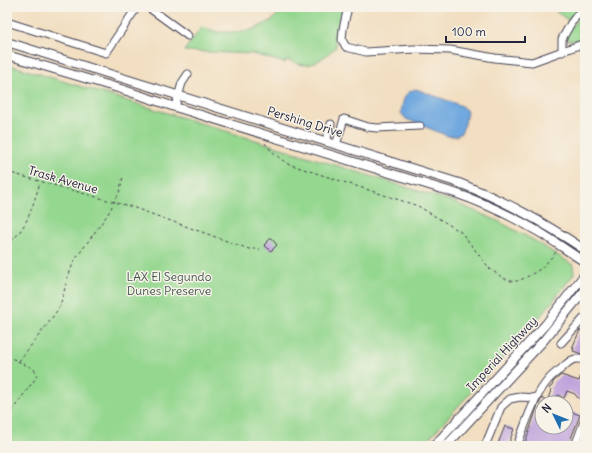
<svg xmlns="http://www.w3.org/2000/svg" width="592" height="453" font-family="Delius,sans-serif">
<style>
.green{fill:#94d78f;stroke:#5b7c65}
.water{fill:#70a8df;stroke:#49658d}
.building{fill:#bda0dc}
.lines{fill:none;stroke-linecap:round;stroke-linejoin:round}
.minor-casing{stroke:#413e4f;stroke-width:9}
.major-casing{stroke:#413e4f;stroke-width:10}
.path{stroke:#413e4f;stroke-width:1;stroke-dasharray:3 3;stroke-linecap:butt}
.minor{stroke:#fff;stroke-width:7}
.major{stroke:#fff;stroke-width:8}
.labels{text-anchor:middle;stroke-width:3;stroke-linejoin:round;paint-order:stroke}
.street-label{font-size:12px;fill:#22223b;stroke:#f7f3e8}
.park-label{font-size:12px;fill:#445854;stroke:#f7f3e8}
</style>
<rect width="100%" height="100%" fill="#f7f3e8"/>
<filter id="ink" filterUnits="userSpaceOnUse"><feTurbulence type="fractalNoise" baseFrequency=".025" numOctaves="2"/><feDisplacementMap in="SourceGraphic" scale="8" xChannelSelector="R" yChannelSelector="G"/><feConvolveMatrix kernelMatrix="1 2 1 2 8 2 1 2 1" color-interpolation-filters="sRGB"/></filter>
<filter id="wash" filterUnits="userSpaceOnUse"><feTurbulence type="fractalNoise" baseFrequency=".012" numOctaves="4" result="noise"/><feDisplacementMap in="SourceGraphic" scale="16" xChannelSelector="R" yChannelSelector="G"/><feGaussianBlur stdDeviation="0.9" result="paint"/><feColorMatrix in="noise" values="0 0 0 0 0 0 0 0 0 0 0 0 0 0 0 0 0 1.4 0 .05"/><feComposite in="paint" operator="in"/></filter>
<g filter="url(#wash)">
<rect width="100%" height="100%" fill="#f2dec0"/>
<path class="green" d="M285,7H343L335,37L336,47C328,54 316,65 305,65C299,65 292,61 286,60L285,63L253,54L184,51L202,27L218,32H236L252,30L271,21Z
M550,7H579L569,21Z
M585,9V38C576,40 571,43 564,37Z
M7,64L265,143L454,202L498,221L535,241L573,265L574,274L545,311L422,446H7Z"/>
<path class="water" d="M416,89L462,106L467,111L465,124L461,133L456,136H448L406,119L401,113C402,106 403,96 410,91C412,90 414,90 416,89Z"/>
<g id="blocks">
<path class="building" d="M271,238L277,245L271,251L264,245Z
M580,330L585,332V352L583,351L582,354L573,351L574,348H572Z
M584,365L585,402L580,400L581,399L577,397L575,394L567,391L564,398L558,395L555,403H542V427H566V410L580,415L568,446H524L537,408L542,398L547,402L551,390L549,388L552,386L553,382L561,375L579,381Z
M505,426L514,429L508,446H497Z"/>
</g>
</g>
<g filter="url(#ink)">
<use href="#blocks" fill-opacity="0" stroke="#413e4f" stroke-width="1"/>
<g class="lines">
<defs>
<path id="minor" d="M148,7L188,36
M348,7L343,29L342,40L346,47L366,52L413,49L450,50L495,58L532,62L585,43
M7,22L106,53L137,7
M562,52V39L571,23L583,7
M175,107L182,83L188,74
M326,141L331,124
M336,145L344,119L368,127L377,128L420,126
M561,343L585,317
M485,446L501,407L510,399L520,397L536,398
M517,446C524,428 533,399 545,384C549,378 555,373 561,369C570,361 572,357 585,360
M575,446L585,419"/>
<path id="major" d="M7,42L459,183C506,201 543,222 585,250
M7,55L121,89L175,107L455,193C484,203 512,216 539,232C554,241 569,252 585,262
M434,446L545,325L585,274
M446,446L544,340L585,290"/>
</defs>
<use href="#minor" class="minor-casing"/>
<use href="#major" class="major-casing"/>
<path class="path" d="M265,143C271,152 279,158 288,164L418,206L461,232L490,269L503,278L511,281H517L525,278L542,268L557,251
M7,172L132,207L249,249H260
M7,245C28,228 32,207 40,183
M7,356L34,369L37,374L36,378L21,398L7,418
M19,361L50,321L60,306L68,277L74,261L108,214L119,193L123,177"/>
<use href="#minor" class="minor"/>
<use href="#major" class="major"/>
</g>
</g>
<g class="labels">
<g class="street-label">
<text transform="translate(305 122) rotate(17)" y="4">Pershing Drive</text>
<text transform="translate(63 180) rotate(16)" y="4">Trask Avenue</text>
<text transform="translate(502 354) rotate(-47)" y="4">Imperial Highway</text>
</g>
<g class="park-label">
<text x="169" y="281">LAX El Segundo<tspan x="169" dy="14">Dunes Preserve</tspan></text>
</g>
</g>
<rect width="592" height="453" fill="none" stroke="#f7f3e8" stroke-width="24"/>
<g transform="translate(554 415) rotate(313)"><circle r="19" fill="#f7f3e8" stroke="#a29fa3"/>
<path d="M0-3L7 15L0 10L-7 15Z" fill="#1f6fb2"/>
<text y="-6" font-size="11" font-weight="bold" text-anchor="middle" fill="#22223b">N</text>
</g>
<path d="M446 36v6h79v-6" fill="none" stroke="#22223b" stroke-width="2"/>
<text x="452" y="36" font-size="12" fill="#22223b" stroke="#f7f3e8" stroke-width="3" paint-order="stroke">100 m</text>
</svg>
